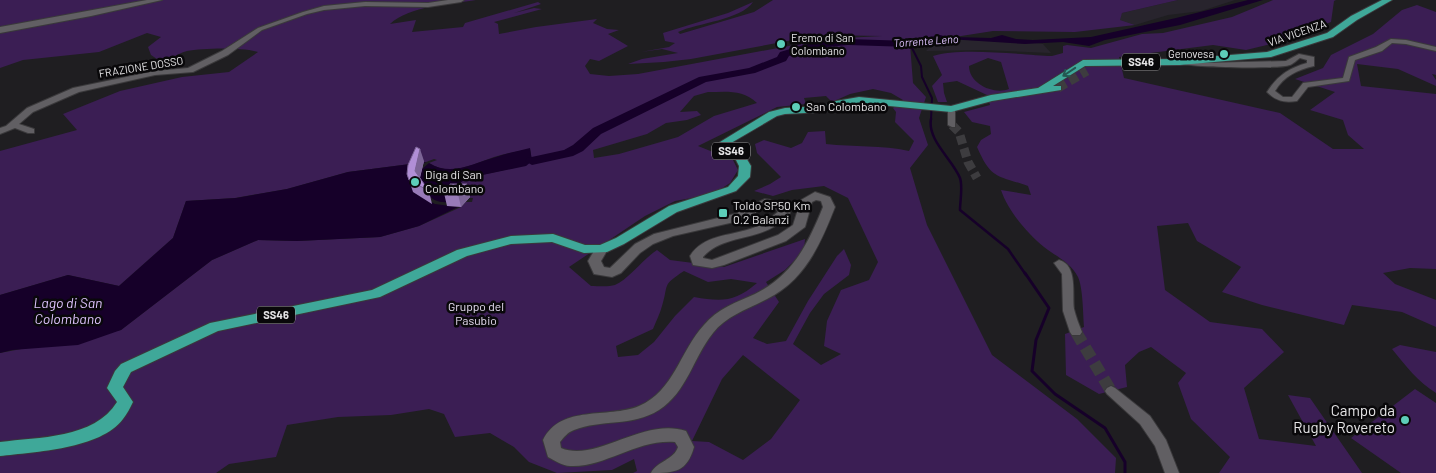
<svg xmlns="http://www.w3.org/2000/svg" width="1436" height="473" font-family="Barlow,sans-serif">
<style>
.built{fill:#28242d}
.green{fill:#3b1e54;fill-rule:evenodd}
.water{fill:#160029}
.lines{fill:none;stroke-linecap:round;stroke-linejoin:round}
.stream-far2{stroke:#160029;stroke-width:2}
.stream-far1{stroke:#160029;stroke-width:2.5}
.stream{stroke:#160029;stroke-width:3}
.river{fill:#160029;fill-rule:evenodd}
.minor-tunnel-far1{stroke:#3d3c3f;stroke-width:9;stroke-dasharray:9 4.5;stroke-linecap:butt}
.minor-tunnel{stroke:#3d3c3f;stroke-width:12;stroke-dasharray:12 6;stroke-linecap:butt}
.primary-tunnel{stroke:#3d3c3f;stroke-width:9;stroke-dasharray:9 4.5;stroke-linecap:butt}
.minor-casing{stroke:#3a393b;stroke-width:2}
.tertiary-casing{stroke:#3a393b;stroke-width:2}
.primary-casing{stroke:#3a393b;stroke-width:2}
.minor{fill:#615f63;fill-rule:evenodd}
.tertiary{fill:#615f63;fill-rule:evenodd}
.primary{fill:#3fa899;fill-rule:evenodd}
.wall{fill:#987bb8}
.shaded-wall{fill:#7c6496}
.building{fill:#b18fd6;stroke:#7c6496}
.oneway{stroke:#245852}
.poi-dot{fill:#5dceb9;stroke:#09080a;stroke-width:2}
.labels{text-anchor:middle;stroke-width:5;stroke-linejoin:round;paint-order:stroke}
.far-street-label{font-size:11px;fill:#e6e5e7;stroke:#09080a}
.far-poi-label{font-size:11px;fill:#e6e5e7;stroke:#09080a;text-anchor:start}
.far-water-label{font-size:11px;font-style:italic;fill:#dec3fd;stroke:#09080a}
.shield{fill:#09080a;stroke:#a4a3a5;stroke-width:1}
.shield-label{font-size:11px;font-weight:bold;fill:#e6e5e7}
.poi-label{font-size:12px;fill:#e6e5e7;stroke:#09080a;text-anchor:start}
.park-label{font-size:12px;fill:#e7def2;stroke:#09080a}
.water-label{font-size:14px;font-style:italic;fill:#dec3fd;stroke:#09080a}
.near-poi-label{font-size:15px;fill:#e6e5e7;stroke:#09080a;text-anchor:end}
</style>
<rect width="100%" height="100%" fill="#1f1e21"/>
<path class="built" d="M1178,0H1235L1201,11L1168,15L1135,25L1119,20L1122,13Z
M948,39L1037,43L1043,44L1051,53L983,50L926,51L937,40Z"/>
<path class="green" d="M0,0H476C451,4 409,6 390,24L416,20L412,32L463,27L465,23L538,2L541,4L514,13L534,8L542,9L494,22L498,24L499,34L536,27L597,19L593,23L607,29L619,30L608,34L628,46L599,61L590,59L585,66L590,74L609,76L638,74L826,39L882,36L820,35L691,59L664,62L628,64L642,59L678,53L662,49L641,52L669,47L675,43L665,41L663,33L728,13L753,2C741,20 697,23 678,32L680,34L754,12L773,0H1178L1122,13L1120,20L1135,25L1075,32L993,31L910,44L913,83L926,97L919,118L928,145L910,168L927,225L992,355L1077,419L1116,458L1115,473H633L637,471L634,459L612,470L557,473L529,462L514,447L490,433L455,437L444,414L429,409L391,415L338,417L287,425L276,457L229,464L216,473H0V353L121,330L212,260L258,240L297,241L380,237L419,226L461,207L466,202H472L473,198L453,197L461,182L468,178L514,168L532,161L530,149C518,152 506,153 494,157C473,164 451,177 429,163L437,160L434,159L426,162L348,172L287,189L235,198L186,201L173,238L119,286L68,275L0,295V151L77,130L63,114L120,91L182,77L229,72L258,52C242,47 203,48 187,51C176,54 167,61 160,68V61L151,55L148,47L161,37L147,33L99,52L23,60L0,68ZM873,89L891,93L903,100L893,108L896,112L895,122L914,141L909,151C882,145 854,147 826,144L825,131L808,132L802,143L791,148L764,140L755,144L757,153L781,177L770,184L754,191L773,196L792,190L824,186L848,198L878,262L869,280L841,290L827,321L824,346L841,354L821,365L793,344L810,313L824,294L849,275L851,265L844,249L837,256L808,301L786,341L767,344L753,338L779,302L766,282L785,270L804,251L805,239L724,267L670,260L657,250C644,258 628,280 615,285C609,287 598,286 591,286L569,267L645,216L675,201L713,194L730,183L738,170L733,160L698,146L777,107L806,104L804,98L826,96L832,102L850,94ZM708,92C726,92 743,89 757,103L714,116L678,137L619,154L594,158L593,150L647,134L666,123L687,120L701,115L697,111L680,112L694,96ZM684,271L708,282L731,279L757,283C735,302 722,302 694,297L675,316L654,342L638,355L618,357L616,346L653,329C656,321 660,314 662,306C669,284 661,286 684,271ZM743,355L800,400L771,439L743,460L709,442L692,441L722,379Z
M1273,0H1336L1334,1L1331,22L1271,44L1246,50L1213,45L1119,57L1124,78L1280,113L1333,149H1364L1348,135L1343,120L1310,110L1335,92L1295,79L1323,68L1331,55L1373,34L1402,10L1417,5L1436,12V75L1432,74L1436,80V86L1398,69L1357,64L1361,86L1436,94V269L1410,268L1383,273L1395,284L1436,300V327L1402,312L1352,305L1344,325L1262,305L1222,292L1241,267L1197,241L1188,223L1157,226L1165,290L1210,322L1262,329L1284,352L1244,388L1259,439L1316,446L1288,395L1310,398L1362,473H1219L1230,457L1191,419L1178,383L1186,373L1151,347L1139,352L1125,365L1127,387L1099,394L1066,375L1065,334L1084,327C1083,314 1083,288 1078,277C1070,262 1057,257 1044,247C1027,233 1008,211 1001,190L1031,195L1028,186C996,175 991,179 977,147L981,140L991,134L990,126L972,122L964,112L990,105L987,95L957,81L943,83L944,93L947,102H938L932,86L942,75L933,56C960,47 1022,55 1052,56L1063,53V46L1067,45L1091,48L1142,34L1163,33L1232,17ZM988,58L1001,62L1009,89C994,95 969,84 969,66Z
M1400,345L1436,352V393C1418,382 1405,365 1392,349Z
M1415,389L1436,403V473H1401L1351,438Z"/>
<path class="water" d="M1248,0H1263L1180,25L1105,40L1089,46L1063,42L1025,44L948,39L923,43L918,39L955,37L991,38L1002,35L1016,39L1033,40L1091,37L1176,18Z
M530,148L532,161L526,166L468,178L461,182L449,202C430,204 426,192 419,177L422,169L429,163C451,177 474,163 496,157C507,153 518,151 530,148Z
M426,162L421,165L413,192L435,204L458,207L419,226L380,237L297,241L258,240L212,260L121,330L78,345L12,350L0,353V295L68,275L119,286L173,238L186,201L236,198L287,189L348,172Z"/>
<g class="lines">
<path class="stream-far2" d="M910,44L921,66L922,77L932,98L931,120"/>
<path class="stream-far1" d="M931,119C927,140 953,160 960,178C963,187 960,201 960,210L1008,249L1026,275"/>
<path class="stream" d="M1025,273L1049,308L1036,340L1032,371L1055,394L1105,428L1125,462V473"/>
<path class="river" d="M940,35L944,36L945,38L944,40L910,47L848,45L815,48L789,56L786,61L755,73L706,82L601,134L583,151L573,156L532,165L525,161L527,158L564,150L573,145L593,128L699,77L749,68L777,57L780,52L814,42L848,39L910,41Z"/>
<path class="minor-tunnel-far1" d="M952,125L959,132L968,162L977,178"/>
<path class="minor-tunnel" d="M1076,332L1111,391"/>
<path class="primary-tunnel" d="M1058,88L1087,71"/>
<defs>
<path id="minor" d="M448,0H464L461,2L428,7L365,6L324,10L307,14L262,30L228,55L193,72L155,75L79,92L33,112L19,124L34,129V133H28L15,128L0,134V128L6,126L27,108L73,88L155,71L188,68L222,51L258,28L303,12L324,6L365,2L428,3Z
M1391,39L1406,40L1436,47V51L1406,44L1392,43L1382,51L1355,60L1349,81L1308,87L1297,101C1284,103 1276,101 1267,92C1277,76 1289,68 1307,63V60L1300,58C1297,60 1293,64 1290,65C1279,69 1185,68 1176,62L1180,60L1205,63L1286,61L1299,54L1314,57V66C1297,70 1284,76 1275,91L1283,97H1292L1303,83L1343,78L1349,57L1376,47Z
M948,107H951L955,109V127H952L948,125Z
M1059,260C1078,265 1072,294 1074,309C1076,317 1079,325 1082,332L1080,335H1072L1070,332L1063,311L1062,274L1054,263Z
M1111,386L1115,388L1150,416L1166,440L1179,473H1165L1155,446L1140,424L1107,394L1105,391L1107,388Z"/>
<path id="tertiary" d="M147,0H162L91,16L0,33V27Z
M815,192L830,197L835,207C820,245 805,280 767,299C748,309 726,316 713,333C693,358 687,392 659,410C632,427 601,419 574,430C568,432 564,437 560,442L561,448C596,463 643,417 686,431L694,447C687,472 675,473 651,473C657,461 674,460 678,447L675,442C636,439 605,468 570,466C563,466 554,460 548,457L543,440C561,404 608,419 639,406C674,391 680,351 704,325C717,309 737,302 755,294C793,275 808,244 823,207L821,201L816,200L812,202L805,227L786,241L724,265L712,268L693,265L690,256C703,235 729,236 750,229C760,226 769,219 778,212L775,207L767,206L743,220L673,236L653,244L640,253L621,273L612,277L594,274L588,261L597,246L602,245L608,249L601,261L604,267L610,268L635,244L654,234L734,214L765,199L784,202L790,213C767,243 724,232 703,257V258L712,260L778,235L793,225L801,200Z"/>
<path id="primary" d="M1382,0H1392L1357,20L1333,37L1271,57L1180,65L1085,66L1053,86H1061V90L992,101L951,112L859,103L842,106L825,112L785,114L777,116L731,143V147L745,156L751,166L750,177L736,191L677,212L624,244L607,252L584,253L552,242L511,244L467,256L380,297L218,331L131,372L123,387L133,402C130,408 127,414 123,419C101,449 34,452 0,456V442C38,437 94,439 117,402L107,388L115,371L121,364L210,323L372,290L457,250L511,236L553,234L585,245H600L616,238L669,206L728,187L738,176L739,166L736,160L722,150L720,142L769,112L785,108L823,106L836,101L859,97L951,106L991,95L1038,88L1083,60L1180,59L1267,52L1327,33L1351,16Z"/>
</defs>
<use href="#minor" class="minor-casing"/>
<use href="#tertiary" class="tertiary-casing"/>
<use href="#primary" class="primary-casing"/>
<use href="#minor" class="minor"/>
<use href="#tertiary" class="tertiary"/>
<use href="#primary" class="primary"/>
</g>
<path class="wall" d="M424,161L420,178L429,191L432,204L413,192L407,174Z
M467,184L470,197L461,207L447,206L444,193Z"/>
<path class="shaded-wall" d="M420,149L424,161L418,184L415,171Z
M467,184L470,197L461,207L458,194Z"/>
<path class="building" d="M416,147L420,149L415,171L429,191L409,180L407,174L408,165Z
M450,184H467L458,194L444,193Z"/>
<defs><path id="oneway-shaft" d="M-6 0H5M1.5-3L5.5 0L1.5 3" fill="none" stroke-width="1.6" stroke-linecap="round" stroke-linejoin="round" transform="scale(1.25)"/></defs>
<use class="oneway" href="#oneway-shaft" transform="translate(1069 72) rotate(146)"/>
<g class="poi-dot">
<circle cx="781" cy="44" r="5"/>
<circle cx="1224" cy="54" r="5"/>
<circle cx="796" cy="107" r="5"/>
<circle cx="415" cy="182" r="5"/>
<rect x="718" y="208" width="10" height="10" rx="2.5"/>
<circle cx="1405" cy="420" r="5"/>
</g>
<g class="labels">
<g class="far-street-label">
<text transform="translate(1297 33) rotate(-19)" y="4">VIA VICENZA</text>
<text transform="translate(141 67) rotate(-9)" y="4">FRAZIONE DOSSO</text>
</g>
<g class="far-poi-label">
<text x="791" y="42">Eremo di San<tspan x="791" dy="13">Colombano</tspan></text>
<text x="1214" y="58" text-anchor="end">Genovesa</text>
</g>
<g class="far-water-label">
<text transform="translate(926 41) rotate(-4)" y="4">Torrente Leno</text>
</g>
<g class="shield">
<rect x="1122" y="53.5" width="38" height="17" rx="4"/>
<rect x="712" y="142.5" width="38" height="17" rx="4"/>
<rect x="257" y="306.5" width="38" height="17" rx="4"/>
</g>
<g class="shield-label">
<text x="1141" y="66">SS46</text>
<text x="731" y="155">SS46</text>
<text x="276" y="319">SS46</text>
</g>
<g class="poi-label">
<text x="806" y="111">San Colombano</text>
<text x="425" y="179">Diga di San<tspan x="425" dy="14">Colombano</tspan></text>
<text x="733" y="210">Toldo SP50 Km<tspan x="733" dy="14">0.2 Balanzi</tspan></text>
</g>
<g class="park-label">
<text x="476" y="311">Gruppo del<tspan x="476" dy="14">Pasubio</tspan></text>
</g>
<g class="water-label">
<text x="68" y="308">Lago di San<tspan x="68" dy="16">Colombano</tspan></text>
</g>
<g class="near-poi-label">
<text x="1395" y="416">Campo da<tspan x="1395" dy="17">Rugby Rovereto</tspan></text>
</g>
</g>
</svg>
